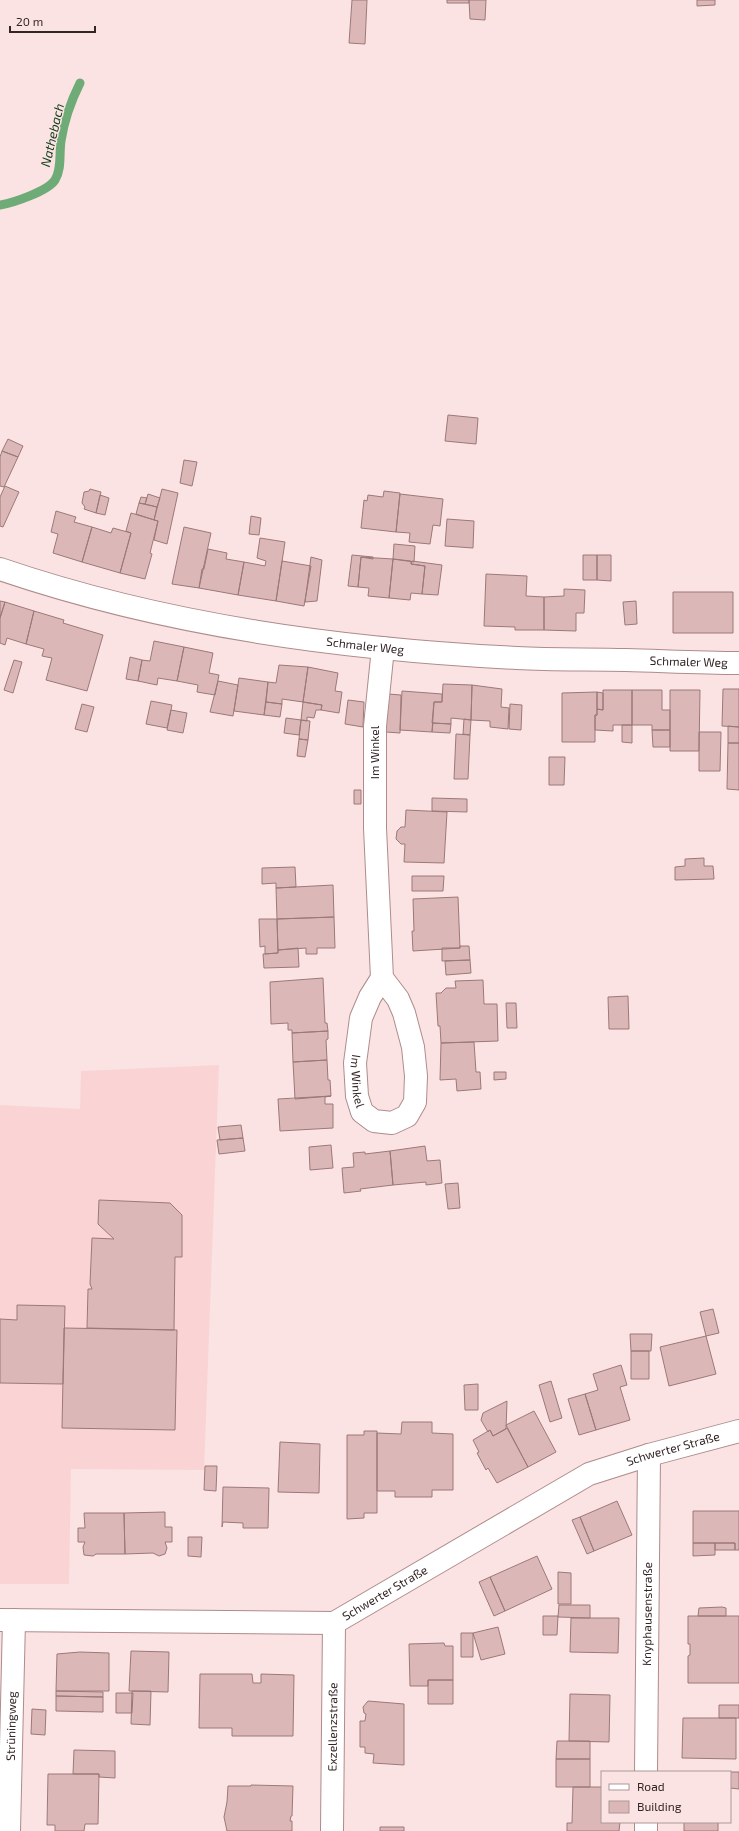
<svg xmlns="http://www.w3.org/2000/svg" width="739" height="1831" font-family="'Exo 2',sans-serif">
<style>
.built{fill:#fad4d4}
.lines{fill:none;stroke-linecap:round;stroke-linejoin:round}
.stream{stroke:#6eab76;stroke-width:9}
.building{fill:#dcb7b7;stroke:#9c7979}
.minor-casing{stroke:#af8b8b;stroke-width:24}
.tertiary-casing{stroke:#af8b8b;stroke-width:24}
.minor{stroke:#fff;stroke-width:22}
.tertiary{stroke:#fff;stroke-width:22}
.labels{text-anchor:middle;stroke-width:3;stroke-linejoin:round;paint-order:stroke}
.street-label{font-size:12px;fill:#342525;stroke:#fbe3e3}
.water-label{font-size:13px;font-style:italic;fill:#103d1a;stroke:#fbe3e3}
</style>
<rect width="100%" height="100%" fill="#fbe3e3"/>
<path class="built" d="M219,1065L204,1470L71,1469L69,1584H0V1105L80,1109L81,1071Z"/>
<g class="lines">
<path class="stream" d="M0,205C13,203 48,191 55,180C62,169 59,154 61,141C64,121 71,101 80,83"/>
</g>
<path class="building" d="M352,0H367L365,44L349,43Z
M447,0H469V3H447Z
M469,0H486L485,20L470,19Z
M697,0H715V5L697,6Z
M448,415L478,418L476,444L445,441Z
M8,439L23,446L18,457L2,451Z
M2,451L18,457L4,487L0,486V457Z
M184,460L197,462L192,486L180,483Z
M5,486L19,492L3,527L0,526V497Z
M90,489L101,492L96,513L84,509L85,507L82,503L84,492L89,491Z
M162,489L178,493L167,544L154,540L158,521L154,520Z
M384,491L400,493L396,532L361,528L364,500L367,501L368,495L383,497Z
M148,494L160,498L157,507L145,504Z
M400,494L443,499L440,526L433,525L430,544L409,542L410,533L396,532Z
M100,495L109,498L105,515L96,513Z
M141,497L147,498L145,504L139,503Z
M139,503L157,507L154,520L136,514Z
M56,511L76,517L74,522L92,527L82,562L53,553L58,534L51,532Z
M131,513L158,521L150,553L152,554L145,579L120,573L131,533L126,531Z
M251,516L261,518L259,535L249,534Z
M447,519L474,521L473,548L445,546Z
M92,527L111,533L113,528L131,533L120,573L82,562Z
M184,527L211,533L199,588L172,584Z
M260,538L285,542L276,601L238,595L244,562L265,566L266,561L257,558Z
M394,544L415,546L414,562L393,559Z
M208,549L227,553L226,559L244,562L238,595L199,588L202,569H204Z
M352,555L373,557V559L361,557L358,587L348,586Z
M583,555H597V580H583Z
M597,555H611V581L597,580Z
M311,557L322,560L317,601L305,602Z
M361,557L393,559L389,598L368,596L369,588L358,587Z
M393,559L411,561V564L425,566L422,594L411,593L410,600L389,598Z
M282,561L311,566L304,606L276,601Z
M412,561L442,565L438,595L422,594L425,566L411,564Z
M486,574L527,576L526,596L544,597V630H515V627L484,626Z
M564,589L585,590L584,613H576V631L544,630V597L564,596Z
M673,592H733V633H673Z
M0,601L5,602L0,618Z
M636,601L637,624L625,625L623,602Z
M5,602L34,611L26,644L7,638L5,645L0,643V618Z
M34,611L64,620L63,623L103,635L87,691L46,680L52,658L42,656L44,649L26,644Z
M154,641L184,647L177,681L158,678L157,685L138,681L142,660L150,661Z
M184,647L213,653L209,673L219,675L215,695L197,692L198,685L177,681Z
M130,657L142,660L138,681L126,679Z
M14,660L22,662L13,693L4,690Z
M279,665L308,667L303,702L282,699V704L266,702L268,682L276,683Z
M308,667L338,673L335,691L342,692L339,713L321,710L322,705L303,702Z
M239,678L268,682L264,715L234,711Z
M218,681L238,685L233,716L210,712Z
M443,684L472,685L471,720L451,718V724L432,723L434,702H442Z
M472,685L502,689L501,707L509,708L508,729L490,727V721L471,720Z
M723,689H739V727L722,726Z
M603,690H632V725H613V731L595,730V715H597V709L603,710Z
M632,690H662V710H670V730H652V725H632Z
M670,690H700L699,751H670Z
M402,691L442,694V702H434L432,732L400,730Z
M597,692V715H595V742H562V693Z
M597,692L603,693V710L597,709Z
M388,694L401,695L400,733L386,732Z
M348,700L364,702L363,727L345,724Z
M151,701L172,705L167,728L146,724Z
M266,702L282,704L280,717L264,715Z
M303,702L322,705L321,710H316L314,718L307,717V721L301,720Z
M82,704L94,707L87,732L75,729Z
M510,704L522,705L521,730L509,729Z
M171,710L187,713L183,733L167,730Z
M286,718L301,720L299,735L284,733Z
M464,719L471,720L470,735L463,734Z
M301,720L310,721L308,740L299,739Z
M433,723L451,724L450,733L432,732Z
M622,725H632V743L622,742Z
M728,726L739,727V743H728Z
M652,730H670V747H653Z
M699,732H721L720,771H699Z
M456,734L470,735L468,779H454Z
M299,739L308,740L305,757L297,756Z
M728,743H739V790L727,789Z
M549,757H565L564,785H549Z
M354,790H361V804H354Z
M432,798L467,799V812L432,811Z
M406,810L447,812L444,863L404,862L405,844H401L396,839L397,831L401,827H405Z
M704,858V866H713L714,879L675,880V867L685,866V859Z
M295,867L296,887L276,888V883L262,884V868Z
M412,876H444L443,891H412Z
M333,885L334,917L277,919L276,888Z
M458,897L460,948L413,951L412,931H414L413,899Z
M334,917L335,948H317V954H306V948L278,950L277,919Z
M259,919H277L278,953L265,954V946L260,947Z
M460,946H469L470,960L442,961V948H460Z
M298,948L299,967L264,968L263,954L278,953V950Z
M470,960L471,973L446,975L445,961Z
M323,978L325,1023H327L328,1031L292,1033V1030H288V1023L271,1024L270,982Z
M483,980L484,1004H497L498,1041L441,1043L440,1026H438L436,993H441L446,988H456L455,981Z
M628,996L629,1029H609L608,997Z
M506,1003H516L517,1028H507Z
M328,1031V1039L326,1040L327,1060L293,1062L292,1033Z
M474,1042L476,1072H480L481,1089L457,1091L456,1079L440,1080L441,1043Z
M327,1060L328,1080H330L331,1096L295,1099L293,1062Z
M494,1072H506V1079L494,1080Z
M331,1096L325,1097V1104H333V1128L280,1131L278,1099Z
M241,1125L243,1138L220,1140L218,1127Z
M243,1138L245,1151L219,1154L217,1140Z
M331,1145L333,1168L310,1170L309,1147Z
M425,1146L427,1161L440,1160L442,1183L426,1185V1182L393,1185L390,1151Z
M390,1151L393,1185L360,1189L361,1191L344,1193L342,1168L354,1167L353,1153L365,1152V1154Z
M458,1183L460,1208L448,1209L445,1184Z
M99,1200L170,1203L182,1215V1257H175L174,1330L87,1328L88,1289H92L90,1284L92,1238L114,1239L98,1224Z
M17,1305L65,1306L63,1384L0,1383V1319L17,1320Z
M713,1309L719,1333L706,1336L700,1312Z
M64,1328L177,1330L175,1430L62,1428Z
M630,1334H652L651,1351H631Z
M706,1336L716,1374L669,1386L660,1347Z
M631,1351H649V1379H631Z
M621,1365L627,1385L620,1387L630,1420L596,1430L585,1394L598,1390L593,1374Z
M551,1381L562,1418L550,1422L539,1385Z
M478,1384V1410H465L464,1385Z
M585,1394L596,1430L579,1435L568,1399Z
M507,1401L506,1429L493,1436L490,1430L488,1432L481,1420L483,1413Z
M534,1411L556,1452L528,1467L506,1425Z
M402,1422H432V1433L453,1434V1490H432V1497H395V1491H377V1433L401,1434Z
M507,1428L528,1467L497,1483L488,1468L486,1470L477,1453L479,1452L473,1440L490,1430L493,1436Z
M364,1431H377V1513H364V1518L347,1519V1435H364Z
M280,1442L320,1444L319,1493L278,1492Z
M205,1466H217L216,1491L204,1490Z
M223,1487L269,1488L268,1528H243V1523L223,1522L222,1527Z
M617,1501L632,1535L594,1551L580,1517Z
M693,1511H739V1550H735V1543H693Z
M165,1512V1527H172V1542H165L167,1548L165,1554L159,1556L153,1553L125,1554L124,1513Z
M84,1513H124L125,1554H96L93,1556L84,1555L83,1547L85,1542H78V1528H85Z
M580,1517L594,1551L587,1554L572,1520Z
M188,1537H202L201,1557L188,1556Z
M693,1543H715V1555L693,1556Z
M715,1543H735V1550H715Z
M537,1556L552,1589L505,1611L490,1577Z
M558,1572L571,1573V1604H558Z
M490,1577L505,1611L494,1616L479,1582Z
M559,1605H590V1618L558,1617Z
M722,1607L726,1608V1616H698L699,1608Z
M543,1616H558L557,1635H543Z
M688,1616H739V1683H688V1656L690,1655V1644H688Z
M571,1618H619L618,1653L570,1652Z
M498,1627L505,1654L481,1660L473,1633Z
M461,1633H473V1657H461Z
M444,1643L445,1646H453V1680H428V1686H410L409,1644Z
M131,1651L169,1652L168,1692L129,1691Z
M80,1652L109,1653V1691H56L57,1654Z
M200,1674H252L253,1683H261V1674L294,1675L293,1736H232V1728H199Z
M428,1680H453V1704H428Z
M56,1691L103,1692V1697L56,1696Z
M132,1691H151L150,1725L131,1724Z
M116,1693H133L132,1713H116Z
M570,1694L610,1695L609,1742L569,1741Z
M56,1696L103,1697V1712L56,1711Z
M368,1701L404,1704V1765L373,1763L374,1754L365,1753V1747H360V1721H365L366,1714L364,1713L363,1707Z
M719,1705H739V1718H719Z
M32,1709L46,1710L45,1735L31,1734Z
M683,1718H736V1759L682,1758Z
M557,1741H590V1759H556Z
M74,1750L115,1751V1778L99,1777V1774H73Z
M556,1759H590V1787H556Z
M730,1772H739V1789L730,1788Z
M48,1774H99L98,1824H85L84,1831H55V1825H47Z
M251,1785L293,1786L292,1816H291L290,1821H292V1831H227L224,1817L227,1802L228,1786H251Z
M573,1787H602V1822H620L619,1831H567V1823H572Z
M684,1822H718V1831H684Z
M380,1827H404V1831H380Z"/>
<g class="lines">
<defs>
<g id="minor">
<path id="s1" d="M0,569C167,626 342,649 517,658C553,660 590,659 626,660C664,661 701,663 739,663"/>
<path id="s2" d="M382,978L370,997L361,1018L355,1063L357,1096L362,1112L374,1121L392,1123L407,1116L415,1102L416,1076L413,1047L404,1013L398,999L382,978L375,828V726L383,648"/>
<path id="s3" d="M646,1772L649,1455"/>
<path id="s4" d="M9,1831L14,1620"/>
<path id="s5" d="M332,1831L334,1623"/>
<path d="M646,1831V1822"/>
</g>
<g id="tertiary">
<path id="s6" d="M0,1620L334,1623L589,1474L649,1455L739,1431"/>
</g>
</defs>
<use href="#minor" class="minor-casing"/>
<use href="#tertiary" class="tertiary-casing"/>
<use href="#minor" class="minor"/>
<use href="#tertiary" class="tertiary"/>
</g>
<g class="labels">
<g class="street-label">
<text dy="4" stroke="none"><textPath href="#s1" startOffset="374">Schmaler Weg</textPath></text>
<text dy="4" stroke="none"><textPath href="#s1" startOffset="698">Schmaler Weg</textPath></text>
<text dy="4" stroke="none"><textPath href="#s2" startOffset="564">Im Winkel</textPath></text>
<text dy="4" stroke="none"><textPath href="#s2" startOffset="109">Im Winkel</textPath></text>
<text dy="4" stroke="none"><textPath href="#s6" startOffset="717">Schwerter Straße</textPath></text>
<text dy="4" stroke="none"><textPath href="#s6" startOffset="393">Schwerter Straße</textPath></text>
<text dy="4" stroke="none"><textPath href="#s3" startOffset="158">Knyphausenstraße</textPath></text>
<text dy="4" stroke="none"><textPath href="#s4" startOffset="105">Strüningweg</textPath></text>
<text dy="4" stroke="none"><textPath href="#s5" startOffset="104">Exzellenzstraße</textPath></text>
</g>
<g class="water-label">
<text transform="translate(52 135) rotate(-77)" y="5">Nathebach</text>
</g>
</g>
<rect x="601" y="1771" width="130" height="52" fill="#fbe3e3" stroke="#ab9797"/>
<rect x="609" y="1784" width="20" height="6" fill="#ffffff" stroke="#ab9797"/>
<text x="637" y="1791" font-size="12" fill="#342525">Road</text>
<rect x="609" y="1801" width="20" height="12" fill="#dcb7b7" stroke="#ab9797"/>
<text x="637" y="1811" font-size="12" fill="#342525">Building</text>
<path d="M10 26v6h85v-6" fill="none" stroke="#342525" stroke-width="2"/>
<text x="16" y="26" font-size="12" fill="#342525" stroke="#fbe3e3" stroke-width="3" paint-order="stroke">20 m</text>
</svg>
